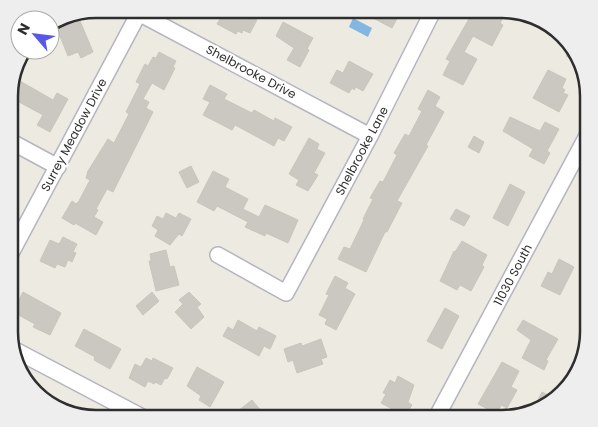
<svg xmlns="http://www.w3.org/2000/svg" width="598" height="427" font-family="Poppins,sans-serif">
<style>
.water{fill:#83b7e1}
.building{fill:#cac8c0;stroke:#c9c6bb}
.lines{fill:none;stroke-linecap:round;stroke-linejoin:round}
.minor-casing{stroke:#b5b5c0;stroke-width:18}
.minor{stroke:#fff;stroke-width:15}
.labels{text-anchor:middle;stroke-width:4.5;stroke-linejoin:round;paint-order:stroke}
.street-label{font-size:12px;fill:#2e2e2e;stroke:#fff}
.rim{fill:none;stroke:#2e2e2e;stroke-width:2.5}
</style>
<rect width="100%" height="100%" fill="#edeae2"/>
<path class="water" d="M353,18L372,28L368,37L349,27Z"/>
<path class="building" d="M234,9H248L258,14L255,19L257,20L250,33L243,30L242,33L238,31L236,34L217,24L225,11L231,14Z
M356,9H402L392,28Z
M482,9H487L503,18L500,23L503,25L492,46L473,36L464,52L477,59L463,85L443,75L450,61L446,59L470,17L476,20Z
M78,16L93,52L81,58L78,52L68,56L55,24Z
M283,22L313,38L307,49L309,50L300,67L287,60L294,48L276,36Z
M571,46L580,57L582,64L566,56Z
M159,52L176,61L173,67L175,68L164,90L152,83L143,99L149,102L146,108L153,112L113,192L107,189L96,209L98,210L94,217L103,222L96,235L75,223L74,225L62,218L72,201L76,204L79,201L90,180L86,178L88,171L108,139L114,143L129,114L126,112L140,84L136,82L145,64L148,66L153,57L156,58Z
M349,61L373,74L363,91L356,87L354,90L352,88L349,93L330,83L337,70L343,73Z
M548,70L566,79L562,88L565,90L563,93L568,95L559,112L533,98Z
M13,77L53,100L57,93L68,99L50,132L37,125L43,115L10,97V84Z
M210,85L227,94L224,99L252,113L254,110L274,121L275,118L292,127L284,141L278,138L274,146L235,125L232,130L203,115L210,102L203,99Z
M428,90L440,97L435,106L444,112L426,145L428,146L397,201L402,203L387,232H385L366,272L338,259L344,247L350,249L364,220L363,219L373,199L370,198L380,181L383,182L397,155L394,153L405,134L409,136L422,111L418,109Z
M510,117L540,131L545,122L559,129L547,151L550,153L544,164L529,156L533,149L503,131Z
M474,136L484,142L479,153L468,147Z
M309,138L319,144L317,149L325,153L314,173L318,175L308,191L296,185L299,180L289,174Z
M191,166L199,182L187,188L179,172Z
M213,171L229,179L225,187L248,199L243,209L259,217L265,205L298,220L288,243L266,233L265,236L245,227L248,222L217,206L214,211L197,202Z
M510,184L525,192L508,226L493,218Z
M589,193V218L579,212Z
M456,209L470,216L464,226L450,219Z
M166,213L176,218L179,213L191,219L182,236L179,234L170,245L155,236L158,230L152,226L157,216L163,219Z
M63,237L77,244L73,252L76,253L72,262L68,260L65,267L57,264L55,268L40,261L50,240L59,244Z
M462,241L487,255L482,265L484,267L471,291L460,285L457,290L440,281L454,251L455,252Z
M166,250L170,267L174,266L179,285L156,291L149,261H151L150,254Z
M559,259L574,267L560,295L541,286L548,272L552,274Z
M335,276L348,283L345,288L355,294L336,330L325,324L327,319L319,315L329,295L326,294Z
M23,292L61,313L50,335L33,327L35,324L13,312Z
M152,292L159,301L143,315L136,306Z
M189,292L201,304L197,307L204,317L191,329L175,312L183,304L179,300Z
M445,308L459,316L442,349L427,341Z
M238,320L257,331L259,327L276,336L270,349L264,346L259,356L223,336L228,327L233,330Z
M523,320L558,339L546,360L548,361L544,370L522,358L531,340L517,330Z
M84,329L121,349L110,369L94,360L95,357L75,346Z
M321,339L327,357L321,359L323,364L297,373L293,360L288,362L284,349L301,343L302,346Z
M146,358L152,361L153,358L173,368L167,379L165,378L161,385L155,382L154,384L148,381L145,387L129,378L135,364L141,367Z
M502,362L519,371L511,387L517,390L507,408L501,405L497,414L478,404Z
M197,367L224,382L210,407L199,400L201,396L187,386Z
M398,376L414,385L408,402L412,405L405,416L381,403L386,394L383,393L390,380L395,383Z
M542,392L554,398L540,409L532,411Z
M252,400L267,418H229Z"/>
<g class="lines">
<defs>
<path id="minor" d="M131,9L370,136
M10,141L58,167
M218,255L286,293L370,136L434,9
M9,257L139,13
M11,348L144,418
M436,418L589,132"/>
</defs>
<use href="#minor" class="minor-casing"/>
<use href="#minor" class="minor"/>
</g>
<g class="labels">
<g class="street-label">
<text transform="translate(251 72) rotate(28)" y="4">Shelbrooke Drive</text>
<text transform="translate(74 135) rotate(-62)" y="4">Surrey Meadow Drive</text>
<text transform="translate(362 151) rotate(-62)" y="4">Shelbrooke Lane</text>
<text transform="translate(513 275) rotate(-62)" y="4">11030 South</text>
</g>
</g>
<path d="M0 0H598V427H0ZM96 18H502A78 78 0 0 1 580 96V332A78 78 0 0 1 502 410H96A78 78 0 0 1 18 332V96A78 78 0 0 1 96 18Z" fill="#eee" fill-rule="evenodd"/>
<path class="rim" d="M96 18H502A78 78 0 0 1 580 96V332A78 78 0 0 1 502 410H96A78 78 0 0 1 18 332V96A78 78 0 0 1 96 18Z"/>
<g transform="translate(35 35) rotate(298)"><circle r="24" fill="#ffffff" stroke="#ababab"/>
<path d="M0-4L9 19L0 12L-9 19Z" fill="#5758e5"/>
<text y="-8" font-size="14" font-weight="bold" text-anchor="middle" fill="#2e2e2e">N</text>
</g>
</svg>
